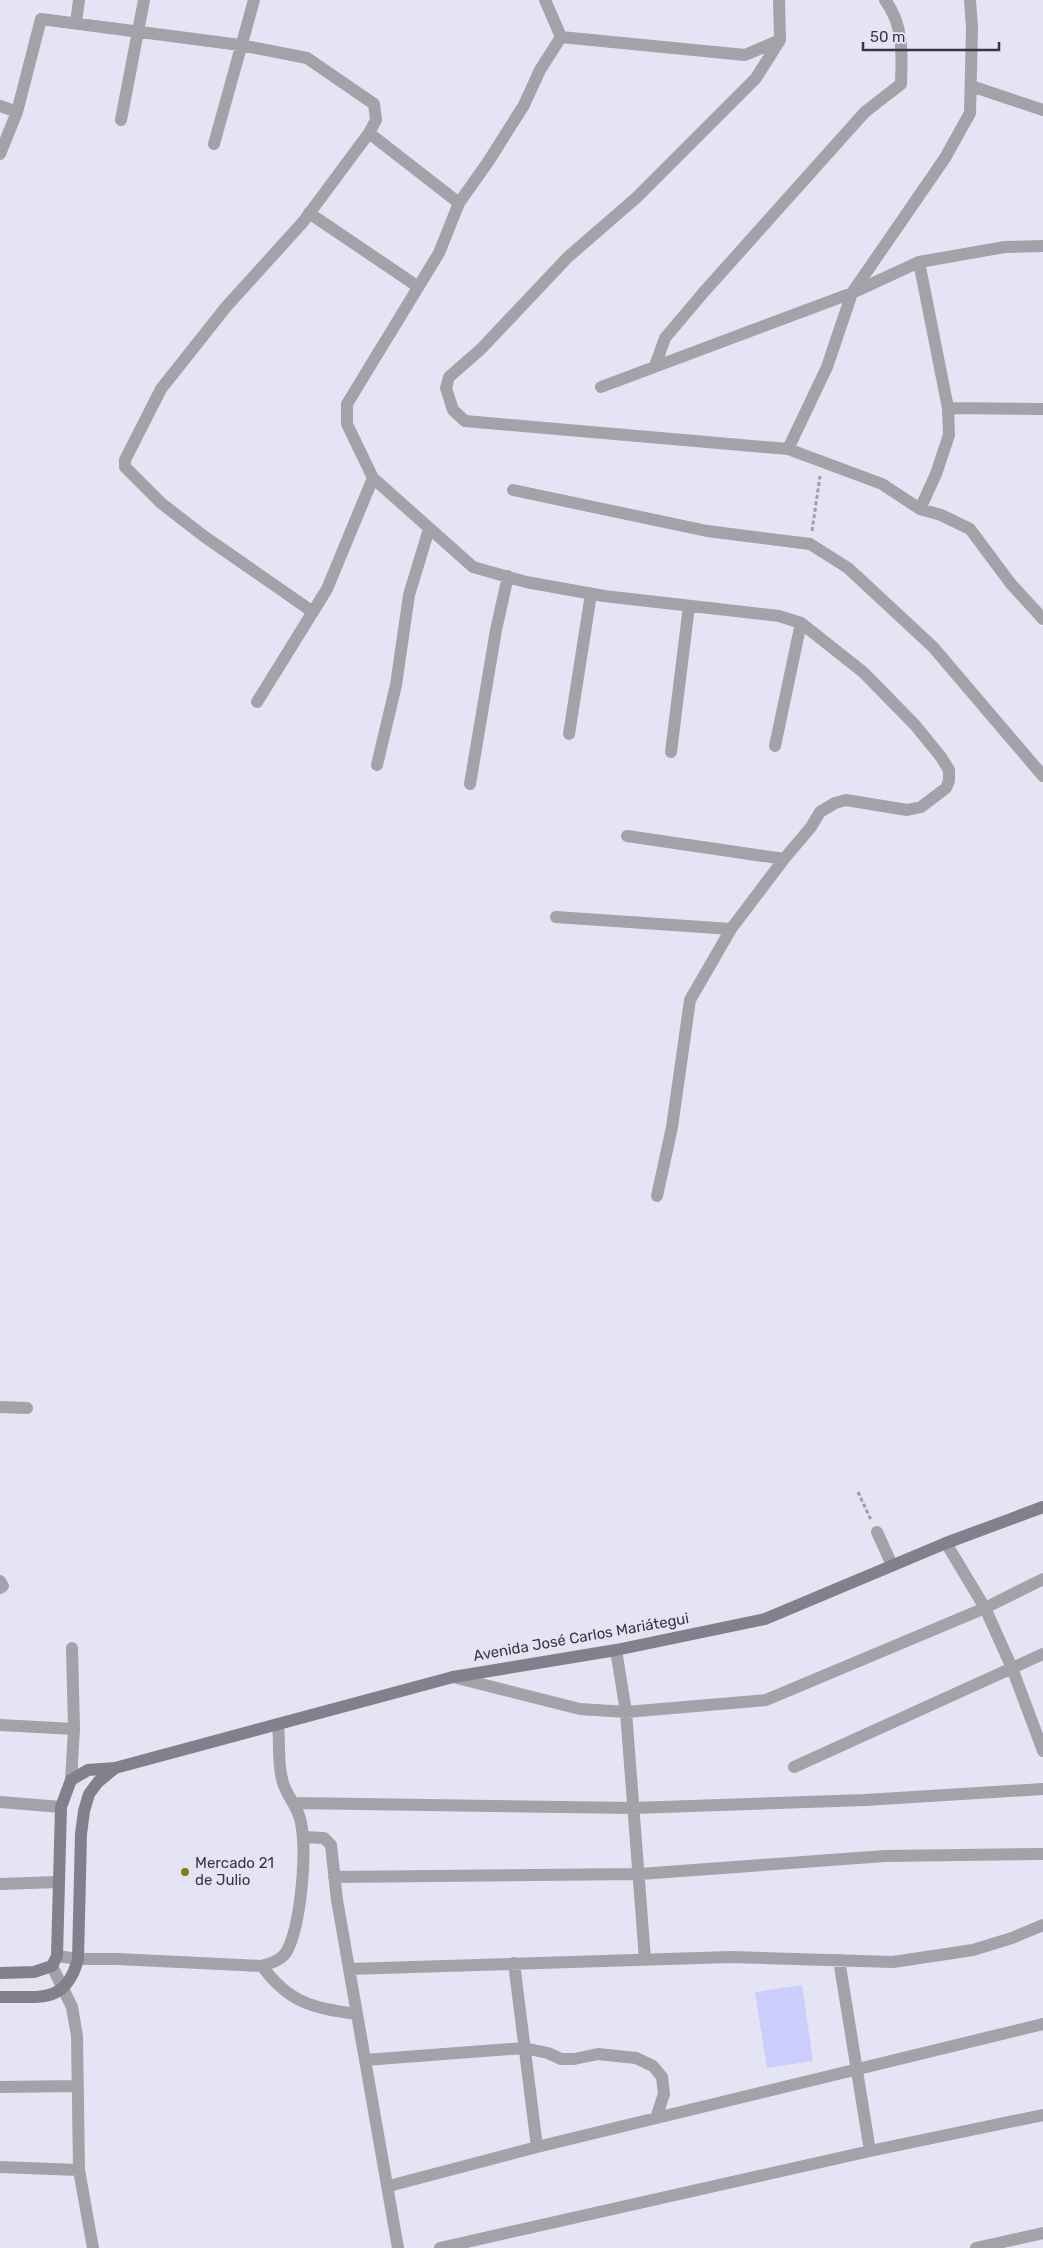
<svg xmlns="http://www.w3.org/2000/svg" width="1043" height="2248" font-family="Rubik,sans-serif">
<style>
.garden{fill:#cbcdfb}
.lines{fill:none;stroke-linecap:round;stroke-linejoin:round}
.path{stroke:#9e9fab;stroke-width:3;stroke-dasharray:4 2.5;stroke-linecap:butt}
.street{stroke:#a2a2a9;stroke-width:12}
.secondary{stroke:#81818c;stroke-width:12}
.poi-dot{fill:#847b21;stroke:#e4e4f5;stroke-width:2}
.labels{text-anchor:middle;stroke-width:5;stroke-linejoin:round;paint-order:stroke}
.street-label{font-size:15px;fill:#37383e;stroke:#e4e4f5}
.poi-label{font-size:15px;fill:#37383e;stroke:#e4e4f5;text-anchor:start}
</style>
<rect width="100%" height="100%" fill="#e4e4f5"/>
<path class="garden" d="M802,1985L813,2061L767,2068L755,1992Z"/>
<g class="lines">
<path class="path" d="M812,531L820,476
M858,1492L871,1520"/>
<path class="street" d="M545,0L561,37L540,70L524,105L488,162L459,203L439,253L347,404V424L373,478L473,567L526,582L604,596L779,616L801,623L863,672L915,725L941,757L949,770V781L946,788L921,807L907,810L846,800L835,803L820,812L811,827L784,859L731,929L690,1000L672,1127L657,1196
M779,0L780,40L756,78L636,198L568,257L481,349L449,377L446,388L453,410L465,421L788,449L882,484L920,509L941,515L970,529L1011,584L1043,619
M76,23L79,0
M561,37L745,55L780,40
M971,86L1043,110
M0,106L17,112
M121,120L144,0
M369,133L459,203
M214,144L254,0
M0,154L17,112L41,19L240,45L307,58L374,104L376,120L369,133L303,222L226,307L161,389L125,460V467L161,503L205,537L313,612
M309,213L417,286
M919,262L948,408L949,435L936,474L920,509
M655,366L665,338L703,293L865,112L901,84C902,54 904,25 885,0
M601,387L852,293L919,262L1005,247L1043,246
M948,408L1043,409
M788,449L827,367L852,293L945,158L970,113L972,28L970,0
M513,490L707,531L810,544L848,568L933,647L1043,776
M257,702L327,589L373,478
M569,734L591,594
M775,746L801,623
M671,752L689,606
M377,765L396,685L409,595L429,529
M470,784L496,630L508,576
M627,836L784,859
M556,917L731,929
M0,1407L27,1408
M877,1532L892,1565
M946,1543L985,1608L1012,1668L1043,1751
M0,1581L3,1586L0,1588
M616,1650L626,1712L645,1959
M453,1677L580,1709L626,1712L766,1700L985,1608L1043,1579
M0,1725L74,1729
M794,1767L1043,1654
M71,1780L74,1729L72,1648
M0,1802L61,1807
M294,1803L633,1808L865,1800L1043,1789
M303,1837L324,1838L331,1845L337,1900L398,2248
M334,1877L640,1874L885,1856L1043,1854
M0,1884L58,1882
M57,1956L78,1959H117L262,1966C289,2003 313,2008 356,2014
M839,1960L870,2151
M514,1963L537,2147
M52,1966L72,2007L77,2036L79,2170L93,2248
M262,1966C271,1963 282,1960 287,1951C301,1924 307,1853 301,1823C299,1809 290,1800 285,1788C277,1770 280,1744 278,1724
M349,1969L731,1957L893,1962L973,1950L1012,1938L1043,1925
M365,2060L524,2048L548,2053L561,2059H574L598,2054L636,2058L653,2066L662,2077L664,2094L656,2118
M0,2087L76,2086
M0,2167L79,2170
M389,2186L537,2147L1043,2024
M440,2248L870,2151L1043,2115
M976,2248L1043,2233"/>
<path class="secondary" d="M0,1973L34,1972L52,1966L57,1956L61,1807L71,1780L88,1770L115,1768L453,1677L616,1650L765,1619L946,1543L1043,1507
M0,1997C39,1996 66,2005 78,1959L81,1834L84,1811L89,1794L98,1782L115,1768"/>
</g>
<circle class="poi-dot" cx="185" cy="1872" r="5"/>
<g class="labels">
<g class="street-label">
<text transform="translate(581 1637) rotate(-10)" y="5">Avenida José Carlos Mariátegui</text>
</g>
<g class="poi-label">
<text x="195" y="1868">Mercado 21<tspan x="195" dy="17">de Julio</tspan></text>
</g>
</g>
<path d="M863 42v8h136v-8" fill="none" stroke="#37383e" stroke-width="2.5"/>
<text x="870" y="42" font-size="15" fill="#37383e" stroke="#e4e4f5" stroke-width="4" paint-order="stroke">50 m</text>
</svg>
